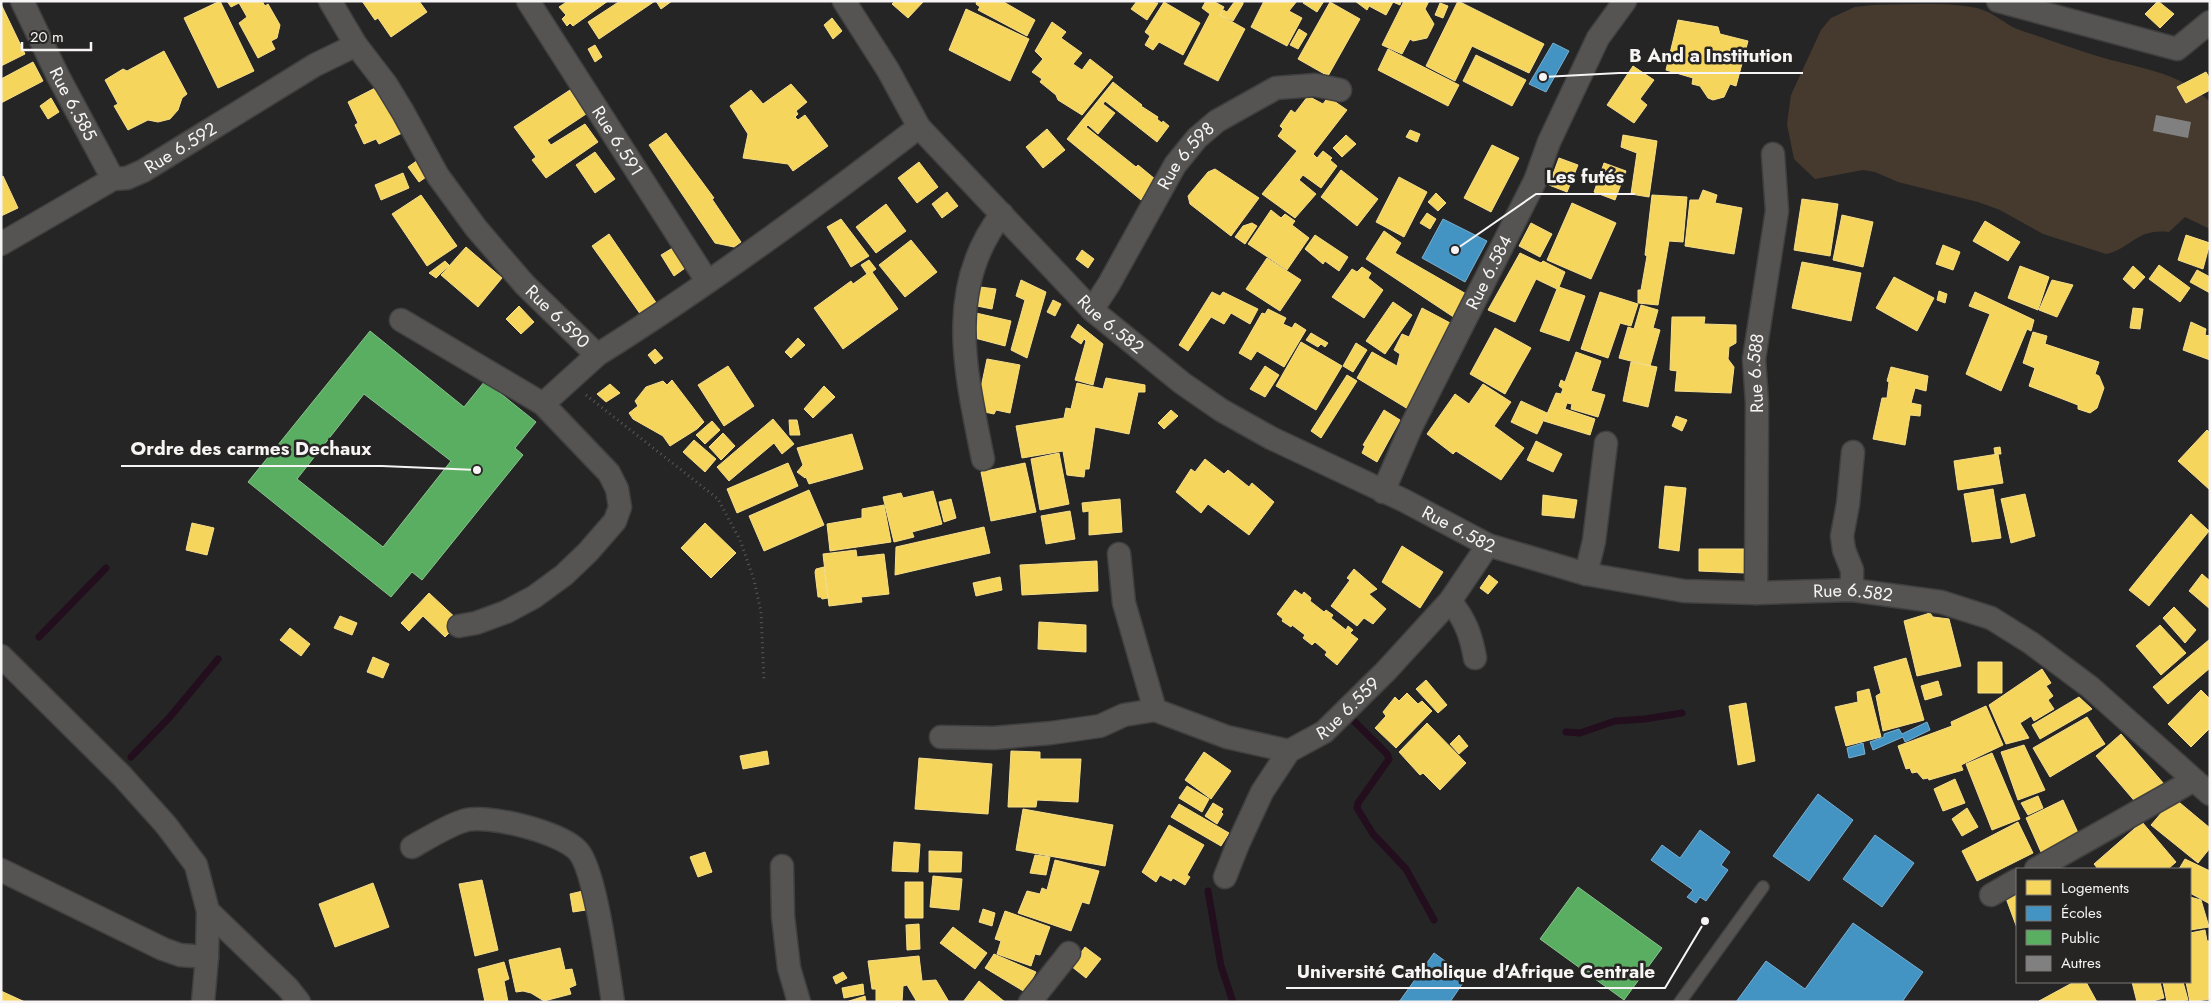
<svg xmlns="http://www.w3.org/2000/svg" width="2211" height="1003" font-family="Jost,sans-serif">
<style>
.green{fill:#463a2e}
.homes{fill:#f6d55c;stroke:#f6de8a}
.schools{fill:#4393c3;stroke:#79b0d2}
.public{fill:#5aae61;stroke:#89c38d;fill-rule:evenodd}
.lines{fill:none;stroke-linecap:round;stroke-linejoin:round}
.stream{stroke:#220e1d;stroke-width:7}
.building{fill:#818080}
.lane-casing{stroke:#414040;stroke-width:14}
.street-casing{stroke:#414040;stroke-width:25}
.path{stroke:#5a5958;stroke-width:3;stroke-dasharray:1 4;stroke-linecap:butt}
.lane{stroke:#555453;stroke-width:11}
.street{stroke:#555453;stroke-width:22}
.labels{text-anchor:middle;stroke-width:5;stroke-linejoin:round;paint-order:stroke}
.street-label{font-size:18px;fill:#f6f4f4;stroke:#272424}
.leader{fill:none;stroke:#f6f4f4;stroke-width:2}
.callout-dot{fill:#f6f4f4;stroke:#272424;stroke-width:2}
.callout-label{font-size:19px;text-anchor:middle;font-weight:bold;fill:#f6f4f4;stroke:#272424;stroke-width:5;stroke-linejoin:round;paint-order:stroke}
</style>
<rect width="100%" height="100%" fill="#262525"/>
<path class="green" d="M1873,5C1902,5 1958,1 1983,10C1995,14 2005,24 2017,29C2044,38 2070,48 2097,56C2137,68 2179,71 2210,102V229L2185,217L2169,232C2136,228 2131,249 2106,254L2043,234L2000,210L1978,202L1898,182L1875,172L1863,170L1815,179L1794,159L1787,124L1791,95L1821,30L1831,18L1855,7Z"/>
<path class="homes" d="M220,1L254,71L218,88L184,18Z
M227,1H262L265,6L268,4L280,25L277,38L271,41L275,49L258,58L239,23L247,17L239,3L231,7Z
M362,1H419L427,12L391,37L378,18L375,20Z
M568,1H608L573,26L570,23L567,26L562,19L566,15L559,7Z
M620,1H655L599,39L588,22Z
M656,1H672L661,9Z
M895,1H924L908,18L892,4Z
M977,1H1002L1035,20L1027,36L978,10L980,7L976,4Z
M1137,1L1158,3L1147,20L1131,9Z
M1206,1H1213L1224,7L1220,15L1245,29L1218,81L1184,64L1210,14L1202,8Z
M1235,1H1243V4L1233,21L1220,15L1223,10L1227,12Z
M1264,1H1297L1289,11L1302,18L1287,46L1251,27Z
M1304,1H1324L1317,12L1303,3Z
M1355,1H1401L1400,5L1393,2L1386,15L1369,6L1367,10Z
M1404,1H1429L1425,9L1434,24L1427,38L1413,41L1410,39L1402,54L1382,45Z
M1458,1L1544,44L1529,73L1472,46L1455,81L1426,66Z
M2158,1L2174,14L2160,28L2145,14Z
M1164,2L1200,23L1183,55L1159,42L1153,50L1145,45L1150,36L1145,32Z
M1330,2L1360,19L1328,76L1298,59Z
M1440,3L1448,6L1443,18L1435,15Z
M1,4L25,54L1,66Z
M966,9L1029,39L1010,81L949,50Z
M832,18L842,31L833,39L824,25Z
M1678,20L1718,27L1720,34L1748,41L1736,86L1730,84L1724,97L1713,100L1708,98L1700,86L1692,84L1693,78L1666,70Z
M1052,22L1066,32L1061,38L1082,53L1073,64L1082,70L1090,59L1113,77L1082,115L1058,100L1056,95L1040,82L1042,79L1032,72L1043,59L1035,51Z
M1299,29L1307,34L1298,49L1290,45Z
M595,45L602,57L595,62L588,49Z
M1388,49L1459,85L1448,106L1378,70Z
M164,51L187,94L182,98L178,110L170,119L158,122L148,120L128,130L114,106L118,104L105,80L123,69L127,71Z
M1476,55L1526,80L1512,106L1463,81Z
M33,62L43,81L1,103V79Z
M1633,66L1654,80L1640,99L1647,105L1634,123L1607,105Z
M2206,72L2210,79V90L2186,103L2177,87Z
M1113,82L1142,105L1141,106L1158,117L1157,119L1162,123L1163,121L1169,126L1157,142L1105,101L1103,104L1115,113L1098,134L1088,125L1086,127L1136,167L1138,165L1155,179L1141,200L1067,139Z
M791,84L807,102L796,111L798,114L795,117L798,120L805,115L828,146L793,171L788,164L743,158L748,134L730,106L751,90L763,104Z
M379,86L402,133L379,144L376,139L364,144L355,125L358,123L348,102Z
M570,90L586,114L547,140L551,145L585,124L598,142L546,178L532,160L536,157L514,127Z
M1308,96L1323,104L1328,97L1347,110L1313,154L1317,158L1323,151L1332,158L1330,160L1337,166L1321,188L1303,175L1299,180L1316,194L1295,218L1262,194L1297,151L1278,136L1283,129L1280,126L1291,110L1295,113Z
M51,98L59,112L48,119L40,106Z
M1047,129L1065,150L1043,168L1026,147Z
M1410,130L1420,134L1417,142L1406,137Z
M666,133L714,198L712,199L741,242L734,247L715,243L649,145Z
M1346,135L1356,144L1342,157L1333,148Z
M1623,135L1657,141L1649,197L1631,194L1637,153L1621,147Z
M1492,145L1519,158L1491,212L1464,198Z
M595,152L615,179L595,193L576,165Z
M1559,158L1578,165L1567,192L1549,185Z
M418,160L429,175L419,182L408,167Z
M919,162L938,187L917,203L898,178Z
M1604,163L1626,171L1615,200L1594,192Z
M1215,169L1259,198L1231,236L1190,204L1188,196L1208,172Z
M1341,170L1378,199L1357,226L1321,197Z
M403,173L409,188L381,200L375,185Z
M3,176L18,208L1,216V177Z
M1399,177L1427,192L1404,237L1376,222Z
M1703,190L1717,195L1715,203L1742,208L1734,254L1685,246L1690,200H1699Z
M947,192L958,206L942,218L932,204Z
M1436,193L1446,203L1438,211L1428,202Z
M421,195L457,246L427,266L392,214Z
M1652,195L1687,197L1683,242L1669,241L1658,305L1638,303V290H1641L1647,256L1645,255Z
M1802,199L1838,204L1830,256L1794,250Z
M1572,203L1616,223L1591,279L1547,260Z
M886,204L906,231L876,253L856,227Z
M1271,210L1281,218L1285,214L1295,221L1292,225L1309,238L1287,270L1248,244Z
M1427,213L1436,219L1430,229L1420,223Z
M1842,215L1873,222L1863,267L1833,260Z
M841,219L869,256L851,267L827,227Z
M1985,221L2020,242L2008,261L1973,241Z
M1252,223L1257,226L1245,244L1235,237L1243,226Z
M1531,223L1552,234L1540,257L1519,246Z
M1384,231L1401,243L1395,253L1468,295L1455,318L1366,259Z
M609,234L657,304L641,315L592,246Z
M1315,235L1348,257L1339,271L1325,261L1323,264L1305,249Z
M2186,235L2210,243L2203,269L2178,260Z
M911,240L937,272L905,297L879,265Z
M1943,245L1960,252L1953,270L1936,264Z
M676,246L688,266L674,276L661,255Z
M466,247L502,278L478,307L441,275Z
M1082,250L1094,259L1088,268L1076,259Z
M1520,253L1541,263L1543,261L1565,272L1559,287L1585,296L1569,341L1540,331L1557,289L1536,279L1515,322L1488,310Z
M1267,258L1301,280L1280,311L1246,289Z
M869,260L876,269L872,272L898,309L843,349L814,308L851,281L853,284L867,274L861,265Z
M445,261L449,265L436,278L429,273Z
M1802,262L1861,273L1851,321L1792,308Z
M2159,265L2190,288L2180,302L2149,279Z
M2020,266L2049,277L2038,310L2008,298Z
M2133,266L2145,277L2134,289L2123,279Z
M1362,267L1371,273L1368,278L1383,290L1364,318L1332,297L1352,269L1357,272Z
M2197,270L2210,277V293L2190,282Z
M1894,277L1934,298L1917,331L1876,308Z
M1021,280L1046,292L1027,358L1011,350L1025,300L1016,296Z
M2052,280L2073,285L2057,317L2039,310Z
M980,287L996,289L992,309L977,306Z
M1939,291L1947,294L1945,303L1937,300Z
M1212,292L1220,296L1223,292L1258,309L1250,324L1231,313L1224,324L1211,317L1188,351L1179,345Z
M1600,292L1638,304L1631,326L1620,323L1608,358L1581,349Z
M1975,292L2034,320L2031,331L2027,329L2001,391L1966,374L1990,314L1969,306Z
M1053,300L1061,304L1055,316L1047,312Z
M1393,302L1412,315L1385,354L1366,341Z
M1641,305L1658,310L1653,328L1660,330L1650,366L1619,358L1628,327L1634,329Z
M519,306L534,322L521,334L506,319Z
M1422,308L1454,325L1408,409L1357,378L1372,352L1397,366L1400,354L1394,350L1402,334L1409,337Z
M2133,308L2143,309L2140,329L2130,328Z
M1268,309L1286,318L1283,324L1292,328L1295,323L1306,330L1284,367L1257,351L1251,360L1239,353L1262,313L1265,314Z
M976,313L1011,321L1005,346L971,337Z
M1672,317H1705L1704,324L1736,325V343L1729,347L1728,359L1734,367L1731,393L1675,391L1677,371L1670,370Z
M2191,322L2206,329L2205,335L2210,336V360L2183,350Z
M1078,324L1103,344L1093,385L1075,380L1086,341L1084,339L1081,344L1071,337Z
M1495,328L1531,348L1505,394L1470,374Z
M2033,332L2047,336L2045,344L2099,362L2095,374L2099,376L2104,388L2097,408L2090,413L2078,409V405L2029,386L2035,368L2023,363Z
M1311,333L1328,343L1325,347L1321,344L1318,347L1306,340Z
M798,338L805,345L791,358L785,352Z
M1301,342L1342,366L1316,410L1276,386Z
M1356,343L1367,350L1353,372L1343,366Z
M655,349L663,358L655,364L648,355Z
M1576,352L1601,361L1591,391L1605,395L1598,417L1571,409L1572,404L1567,403L1565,409L1595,419L1590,435L1544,421L1556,393L1561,394L1563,389L1559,386L1561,380L1565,382Z
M987,359L1020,365L1010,413L996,410L994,414L980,411L979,397Z
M1631,362L1657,367L1648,407L1623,401Z
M728,366L754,406L724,426L698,385Z
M1265,366L1279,375L1265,397L1250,389Z
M1891,367L1928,376L1926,391L1915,388L1911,403L1921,405L1920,416L1910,415L1905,445L1873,439L1882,398H1887L1889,382L1887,381Z
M1347,375L1357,381L1321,438L1311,431Z
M1106,378L1145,385V392H1138L1129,434L1095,427L1089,469H1085L1084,477L1067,475L1063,451L1022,458L1016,426L1064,418L1066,408L1071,409L1077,383L1103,389Z
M672,380L704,422L697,429L670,446L663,436L633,419L629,413L638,406L635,401L646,387L663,381L667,385Z
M610,384L620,393L606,402L597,394Z
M1483,384L1511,402L1494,426L1524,448L1501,480L1456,451L1453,454L1427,434L1455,394L1469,404Z
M824,386L835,397L813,418L804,409Z
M1521,401L1547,413L1537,434L1511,422Z
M1171,410L1178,416L1164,429L1158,423Z
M1384,410L1400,420L1377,462L1362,453L1365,446L1363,445Z
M1676,416L1687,420L1682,431L1672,426Z
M773,419L794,444L782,454L774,443L729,481L717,467Z
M789,420H797L800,435H790Z
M712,421L720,430L705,444L696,435Z
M2207,430L2210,433V490L2178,461Z
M723,433L735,446L721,460L709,447Z
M852,434L863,469L809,484L806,477L805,478L797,472L803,465L797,448Z
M694,440L716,459L705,472L683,452Z
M1536,441L1562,454L1553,472L1527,460Z
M2000,447L2001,454H1995L1994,448Z
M1059,453L1069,504L1040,510L1031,459Z
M1998,454L2003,483L1958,490L1954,461Z
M1205,459L1224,474L1228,470L1249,487L1252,483L1274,502L1249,535L1208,504L1201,513L1176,492L1191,469L1195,472Z
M788,463L798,486L737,513L727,489Z
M1025,463L1036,512L991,521L981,472Z
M1665,486L1686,488L1679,551L1659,548Z
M1993,489L2001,538L1972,542L1964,494Z
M809,490L824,525L764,551L749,516Z
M933,491L942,524L912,532L914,537L894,542L883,497L901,493L903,498Z
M2025,494L2035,536L2011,543L2001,499Z
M1543,495L1577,500L1574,518L1542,515Z
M951,499L956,518L944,522L939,502Z
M1120,499L1122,532L1089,535V511L1083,512L1082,503Z
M884,505L891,542L830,551L827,524L862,518V509Z
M1070,511L1075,539L1046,544L1041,516Z
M2191,514L2209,531L2149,606L2129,590Z
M192,523L214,528L207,555L186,550Z
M705,523L736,553L711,578L681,548Z
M984,527L990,553L895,575L896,547Z
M1402,546L1443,572L1420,608L1382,582Z
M1699,549H1745V573L1699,571Z
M856,550L857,557L884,554L889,594L861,597L862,602L829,606L823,554Z
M1097,561L1098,591L1022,595L1020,565Z
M824,567L828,598L822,599L821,597H818L815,572L816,569Z
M1354,569L1377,589L1369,594L1386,609L1373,624L1364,618L1357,626L1331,606L1350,580L1347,578Z
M2202,574L2210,581V609L2189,591Z
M1489,575L1498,582L1488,594L1480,588Z
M1000,577L1002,590L976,596L973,583Z
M1295,590L1302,595L1304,592L1311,598L1310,601L1324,612L1326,610L1333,615L1331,618L1346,630L1348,626L1353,630L1350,633L1358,639L1337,665L1325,655L1327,652L1315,642L1312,645L1303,638L1305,635L1292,625L1291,627L1282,621L1283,619L1277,614Z
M429,593L460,622L445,637L423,616L409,631L401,623Z
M2174,607L2196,630L2185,643L2163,618Z
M1930,613L1933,617L1949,619L1961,666L1917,676L1904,621Z
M340,616L357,623L352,635L334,628Z
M1039,622L1086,625V652L1038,649Z
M2160,625L2186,653L2161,675L2136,646Z
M290,628L310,644L301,656L280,640Z
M2210,639V668L2168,704L2153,687Z
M373,657L389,664L383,678L367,672Z
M1906,658L1924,720L1883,731L1876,696L1881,693L1874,667Z
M1978,662H2002V693H1978Z
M2042,669L2051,683L2046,686L2053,696L2048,700L2054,709L2034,721L2031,716L2020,723L2029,738L2006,744L1989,705Z
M1426,680L1447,705L1438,713L1416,689Z
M1938,681L1942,695L1925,700L1921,686Z
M1869,689L1881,737L1846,746L1835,707L1858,702L1857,692Z
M2201,690L2210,699V728L2191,747L2168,724Z
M1407,693L1418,704L1422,701L1432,711L1396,748L1375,728L1386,716L1383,712L1395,697L1399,701Z
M2079,697L2092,709L2040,739L2032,725Z
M1746,703L1755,761L1738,765L1729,706Z
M1986,706L2003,745L1961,765L1963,770L1929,780L1928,778L1923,779L1917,772L1912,773L1910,768L1906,769L1898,746L1952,726L1951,722Z
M2087,717L2105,744L2050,777L2033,748Z
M1427,723L1466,763L1440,790L1423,773L1420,775L1399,752Z
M2121,734L2164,784L2138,805L2096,756Z
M1459,735L1468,746L1459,754L1450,744Z
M2024,745L2045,790L2018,800L2001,752Z
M767,751L769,764L743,769L740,756Z
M1011,751L1040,752V759H1081L1078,802L1037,800L1036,807H1008Z
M1204,752L1231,771L1211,799L1185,780Z
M1992,753L2020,819L1992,830L1966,764Z
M919,758L992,764L988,814L915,809Z
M1955,779L1965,803L1943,811L1934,789Z
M1187,786L1209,799L1202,812L1179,798Z
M2038,796L2043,808L2028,815L2021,803Z
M2174,798L2210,828V848L2198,863L2151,825Z
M2063,800L2079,835L2041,852L2026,818Z
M1213,803L1223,809L1221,812L1223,814L1217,824L1205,816Z
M1179,804L1229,833L1221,846L1171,817Z
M1967,808L1978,827L1962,836L1952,819Z
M1023,809L1113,825L1105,866L1016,850Z
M2018,822L2033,853L1977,881L1962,851Z
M2142,822L2176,862L2168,869H2098L2094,864Z
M1169,825L1204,845L1187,875L1190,877L1185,885L1173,878L1171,881L1160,875L1156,882L1142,872Z
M894,842L920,844L918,872L892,871Z
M929,851L962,852L961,872H929Z
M705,852L712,872L698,877L690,857Z
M1035,855L1050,857L1046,875L1030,873Z
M2185,859L2210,871V904L2190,893V869H2179Z
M1055,860L1099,871L1089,904L1082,902L1071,931L1018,913L1027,891L1040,894L1042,888L1047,890Z
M933,876L962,879L959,910L930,907Z
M482,880L498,950L475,956L459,884Z
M905,882H923V918H905Z
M373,883L389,927L335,947L319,904Z
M2017,885V928L2003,890Z
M583,891L586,910L573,912L570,894Z
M2190,897L2201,900L2209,927L2190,930Z
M983,909L995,913L992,926L979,922Z
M1005,911L1050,927L1040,955L1035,954L1031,966L997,954L1001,941L995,939Z
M919,924L920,949L907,950L906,925Z
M953,927L987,953L975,969L940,943Z
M2205,930L2207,941H2210V999L2190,1002L2186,982H2190V933Z
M1085,947L1101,959L1086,978L1071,966Z
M560,948L565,970L572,969L576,985L569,988L571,994L544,1001L531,993L523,991L516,992L509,960Z
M994,954L1036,972L1025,992L985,968Z
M919,956L922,981L936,980L949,1002H917L907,985L903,986L902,1002H876V989H872L868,961Z
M504,962L509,979L504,981L508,1002H485L478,969Z
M843,972L847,978L836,984L833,977Z
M979,981L1005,1002H963Z
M2074,982H2086L2097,1002L2039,1001Z
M2132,982H2160L2164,998L2149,1002H2137Z
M2163,982H2183L2188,1000L2167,1002Z
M863,984L864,994L844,998L842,988Z
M1,991L25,1002H1Z
M865,996L866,1002H846Z"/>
<path class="schools" d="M1553,43L1569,51L1546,92L1529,84Z
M1443,219L1487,241L1465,282L1422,258Z
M1927,722L1930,730L1905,742L1903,737L1873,750L1870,742L1884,737V734L1899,729L1902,734Z
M1863,743L1865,754L1849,758L1847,748Z
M1818,794L1853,820L1809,881L1773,856Z
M1700,830L1730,852L1721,865L1728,870L1706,901L1700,897L1696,903L1687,897L1693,890L1651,860L1662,845L1680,858Z
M1875,835L1914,863L1882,907L1843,879Z
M1853,923L1923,972L1902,1002H1736L1766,961L1805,989Z
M1434,953L1467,977L1450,1002H1399Z"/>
<path class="public" d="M370,331L464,407L485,381L536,422L515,448L523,455L422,580L412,572L391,597L248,482ZM364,394L451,461L383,547L297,479Z
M1578,887L1662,948L1624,1000L1540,939Z"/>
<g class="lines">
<path class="stream" d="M39,637L106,568
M1352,719L1387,754L1389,759L1358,803L1357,808L1373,834L1406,869L1434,920
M1566,732L1580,733L1615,721L1645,719L1682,713
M131,757L169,718L218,659
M1208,891L1221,966L1233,1002"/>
</g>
<path class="building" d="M2156,115L2191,122L2188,138L2153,131Z"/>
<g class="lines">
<defs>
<path id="lane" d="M1680,1002L1763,887"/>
<g id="street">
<path id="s1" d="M22,1L58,76L113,179"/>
<path id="s2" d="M330,1L356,45L386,84L403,112L438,176L476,228L525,285L597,355C709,285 815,207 919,127"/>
<path id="s3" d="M528,1L707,281"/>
<path id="s4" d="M844,1L888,70L919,127L1092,310L1182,383L1221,410L1271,438L1405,501L1488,545L1586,574L1684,591L1756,593L1852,590L1941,602L1991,618L2031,643L2090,687L2210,794"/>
<path d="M1998,1L2177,49L2210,22"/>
<path id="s5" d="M1,244L113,179L127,178L143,171L315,65L356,45"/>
<path id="s6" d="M1092,310L1109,284L1175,165L1197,138L1217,121L1276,88L1315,85L1340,90"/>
<path d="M401,320L543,404L609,473L617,489L620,507L615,521L588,552L564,575L534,597L506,612L476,623L459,626"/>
<path d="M543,404L597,355"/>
<path d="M983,459C966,374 944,288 1002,214"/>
<path id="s7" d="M1383,492L1412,425L1535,181L1549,142L1582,72L1598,38L1625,1"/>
<path d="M1119,554L1124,603L1155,710"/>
<path d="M1586,574L1594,541L1606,443"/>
<path d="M1852,590V570L1844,550L1842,536L1848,504L1853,452"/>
<path id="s8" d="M1756,593L1757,403L1754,359L1777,211L1773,154"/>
<path d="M1450,601C1465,619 1471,635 1475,658"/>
<path d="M1,656L122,776L166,825L196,865L208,911L207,957L203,1002"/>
<path d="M941,737L994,738L1051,733L1100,726L1124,715L1155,710L1227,737L1289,751"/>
<path d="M412,847C428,838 445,827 463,821C486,813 561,832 578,851C596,871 608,971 613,1002"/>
<path d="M782,866L783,916L789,968L799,1002"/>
<path d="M2036,869L2194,780"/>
<path d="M1,870L163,949L180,955L207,957"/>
<path id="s9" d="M1225,877L1238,844L1262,792L1289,751L1324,732L1386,671L1450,601L1488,545"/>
<path d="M1991,895L2017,880"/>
<path d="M208,911L288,988L299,1002"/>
<path d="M1030,1002L1069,953"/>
</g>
</defs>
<use href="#lane" class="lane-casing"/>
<use href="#street" class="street-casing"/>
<path class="path" d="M586,395L718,499L740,540L754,580L761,612L764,681"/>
<use href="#lane" class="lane"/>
<use href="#street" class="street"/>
</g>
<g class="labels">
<g class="street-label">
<text dy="6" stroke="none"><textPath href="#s1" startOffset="115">Rue 6.585</textPath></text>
<text dy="6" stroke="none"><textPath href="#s3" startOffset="166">Rue 6.591</textPath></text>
<text dy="6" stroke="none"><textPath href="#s5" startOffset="205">Rue 6.592</textPath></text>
<text dy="6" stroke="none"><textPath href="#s6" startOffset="181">Rue 6.598</textPath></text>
<text dy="6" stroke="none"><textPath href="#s7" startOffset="244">Rue 6.584</textPath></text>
<text dy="6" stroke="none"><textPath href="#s2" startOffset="391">Rue 6.590</textPath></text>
<text dy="6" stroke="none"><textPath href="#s4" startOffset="422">Rue 6.582</textPath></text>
<text dy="6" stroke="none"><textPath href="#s8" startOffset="220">Rue 6.588</textPath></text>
<text dy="6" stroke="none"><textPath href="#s4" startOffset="828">Rue 6.582</textPath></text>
<text dy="6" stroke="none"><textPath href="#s4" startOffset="1232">Rue 6.582</textPath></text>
<text dy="6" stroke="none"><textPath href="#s9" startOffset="215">Rue 6.559</textPath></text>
</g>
</g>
<path class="leader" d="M1543 77L1619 73H1803M1455 250L1536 194H1635M477 470L382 466H121M1705 921L1665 988H1286"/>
<g class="callout-dot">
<circle cx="1543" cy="77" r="5"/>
<circle cx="1455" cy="250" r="5"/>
<circle cx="477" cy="470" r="5"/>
<circle cx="1705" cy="921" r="5"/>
</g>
<g class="callout-label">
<text x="1711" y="62">B And a Institution</text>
<text x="1585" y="183">Les futés</text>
<text x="251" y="455">Ordre des carmes Dechaux</text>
<text x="1476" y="978">Université Catholique d'Afrique Centrale</text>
</g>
<rect width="2211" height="1003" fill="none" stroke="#f6f4f4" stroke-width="5"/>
<rect x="2016" y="868" width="175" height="115" fill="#272424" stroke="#7a7777"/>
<rect x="2026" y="880" width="25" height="15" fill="#f6d55c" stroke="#7a7777"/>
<text x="2061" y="893" font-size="15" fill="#f6f4f4">Logements</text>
<rect x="2026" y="906" width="25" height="15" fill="#4393c3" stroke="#7a7777"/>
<text x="2061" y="918" font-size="15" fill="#f6f4f4">Écoles</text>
<rect x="2026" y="930" width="25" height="15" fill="#5aae61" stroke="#7a7777"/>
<text x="2061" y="943" font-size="15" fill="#f6f4f4">Public</text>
<rect x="2026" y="956" width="25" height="15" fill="#818080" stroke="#7a7777"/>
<text x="2061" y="968" font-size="15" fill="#f6f4f4">Autres</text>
<path d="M22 42v8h69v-8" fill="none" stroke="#f6f4f4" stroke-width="2.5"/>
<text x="30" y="42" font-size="15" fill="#f6f4f4" stroke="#272424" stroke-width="4" paint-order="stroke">20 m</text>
</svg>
